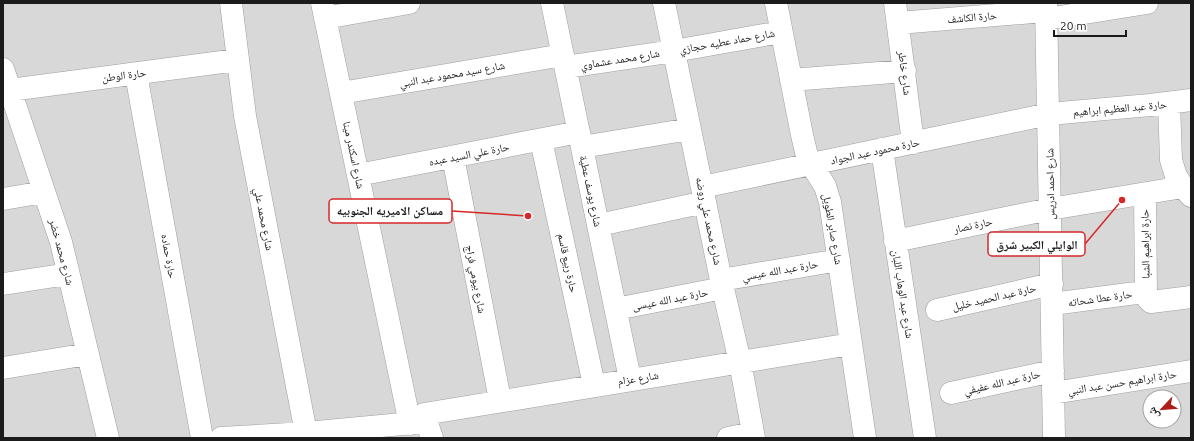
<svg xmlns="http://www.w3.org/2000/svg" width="1194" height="441" font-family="Ubuntu,'Noto Naskh Arabic',sans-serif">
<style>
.residential{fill:#d9d8d8;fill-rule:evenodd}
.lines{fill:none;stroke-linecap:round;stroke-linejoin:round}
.street-casing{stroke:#9f9f9f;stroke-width:23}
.street{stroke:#fff;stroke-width:22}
.labels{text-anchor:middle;stroke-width:3;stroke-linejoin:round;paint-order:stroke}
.street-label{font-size:11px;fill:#1b1b1b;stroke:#fff}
.leader{fill:none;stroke:#d62828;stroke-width:1.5}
.callout-dot{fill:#d62828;stroke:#fff;stroke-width:1.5}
.callout{fill:#fff;stroke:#d62828;stroke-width:1.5}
.callout-label{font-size:12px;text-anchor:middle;font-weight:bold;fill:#1b1b1b}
</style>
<rect width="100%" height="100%" fill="#ece9e2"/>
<path class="residential" d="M3,3H1191V438H3ZM1150,397H1174V421H1150Z"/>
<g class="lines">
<defs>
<path id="street" d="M231,3L245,116L306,433
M322,3L410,424
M552,3L630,379
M664,3L721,280L740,362L754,438
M776,3L802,135L807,156L811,164L825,186L830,202L865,438
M895,3L913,143
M1046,3L1054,438
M325,18L409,3
M1047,19L1147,3
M898,23L1046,11
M566,67L674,51L781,32
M3,69L61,242L108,438
M136,74L202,438
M791,80L905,71
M10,90L237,60
M341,93L563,55
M1169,103L1171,160L1176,176L1183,187
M541,140L594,385
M582,147L690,129
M882,149L925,438
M453,157L500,400
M358,175L579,132
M702,187L1049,114L1150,105L1191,100
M1145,194L1146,295
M3,199L44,192
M599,225L705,202
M895,241L1050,209L1183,187L1191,196
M721,280L839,260
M3,284L68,274
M1052,304L1144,292L1148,299L1151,302L1191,297
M616,309L723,288
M937,310L1052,284
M3,368L88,354
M951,393L1053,371
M1053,393L1191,371
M221,438L306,433L424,422
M432,438L424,414L851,344
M728,438L753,433"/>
</defs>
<use href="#street" class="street-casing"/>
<use href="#street" class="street"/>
</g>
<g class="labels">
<g class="street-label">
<text transform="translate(972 17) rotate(-5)" y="4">حارة الكاشف</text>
<text transform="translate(727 41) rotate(-10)" y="4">شارع حماد عطيه حجازي</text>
<text transform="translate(620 59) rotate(-9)" y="4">شارع محمد عشماوي</text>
<text transform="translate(905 73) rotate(83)" y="4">شارع خاطر</text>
<text transform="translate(452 74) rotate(-10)" y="4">شارع سيد محمود عبد النبي</text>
<text transform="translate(124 75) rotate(-7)" y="4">حارة الوطن</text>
<text transform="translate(1120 108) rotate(-5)" y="4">حارة عبد العظيم ابراهيم</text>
<text transform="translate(875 151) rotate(-12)" y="4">حارة محمود عبد الجواد</text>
<text transform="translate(469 154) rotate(-11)" y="4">حارة علي السيد عبده</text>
<text transform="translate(354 155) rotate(78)" y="4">شارع اسكندر مينا</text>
<text transform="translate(1050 184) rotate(-91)" y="4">شارع احمد ادريس</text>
<text transform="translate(591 191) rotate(78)" y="4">شارع يوسف عطية</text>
<text transform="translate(264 219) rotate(79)" y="4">شارع محمد علي</text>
<text transform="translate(709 221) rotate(78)" y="4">شارع محمد علي روضه</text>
<text transform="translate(973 225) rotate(-12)" y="4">حارة نصار</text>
<text transform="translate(833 229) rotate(80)" y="4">شارع صابر الطويل</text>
<text transform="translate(1145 244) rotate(-91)" y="4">حارة ابراهيم الشبا</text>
<text transform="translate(62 252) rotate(75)" y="4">شارع محمد خضر</text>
<text transform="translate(169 256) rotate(80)" y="4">حارة حماده</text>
<text transform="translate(568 263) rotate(78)" y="4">حارة ربيع قاسم</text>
<text transform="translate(780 270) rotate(-10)" y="4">حارة عبد الله عيسي</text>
<text transform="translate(476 279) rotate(79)" y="4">شارع بيومي فراج</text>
<text transform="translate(903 294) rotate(81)" y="4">شارع عبد الوهاب اللبان</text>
<text transform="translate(994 297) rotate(-13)" y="4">حارة عبد الحميد خليل</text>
<text transform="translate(1100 298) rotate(-8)" y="4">حارة عطا شحاته</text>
<text transform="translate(670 299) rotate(-11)" y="4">حارة عبد الله عيسى</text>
<text transform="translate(638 378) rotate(-9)" y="4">شارع عزام</text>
<text transform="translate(1002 382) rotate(-13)" y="4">حارة عبد الله عفيفي</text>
<text transform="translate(1122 382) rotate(-9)" y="4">حارة ابراهيم حسن عبد النبي</text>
</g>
</g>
<path class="leader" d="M528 216L452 211M1122 200L1085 244"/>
<g class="callout-dot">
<circle cx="528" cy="216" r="4"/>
<circle cx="1122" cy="200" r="4"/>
</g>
<g class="callout">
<rect x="329" y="199" width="123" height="24" rx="4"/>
<rect x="988" y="232" width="97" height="24" rx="4"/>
</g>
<g class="callout-label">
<text x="390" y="215">مساكن الاميريه الجنوبيه</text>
<text x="1037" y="249">الوايلي الكبير شرق</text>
</g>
<rect width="1194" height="441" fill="none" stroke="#1b1b1b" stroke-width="8"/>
<g transform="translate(1162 409) rotate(244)"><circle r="19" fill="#ffffff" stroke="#a4a4a4"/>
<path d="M0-3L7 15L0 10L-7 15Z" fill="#af1d18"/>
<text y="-6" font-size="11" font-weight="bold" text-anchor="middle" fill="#1b1b1b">ش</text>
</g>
<path d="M1054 30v6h72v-6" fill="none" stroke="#1b1b1b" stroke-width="2"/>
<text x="1060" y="30" font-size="12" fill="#1b1b1b" stroke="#ffffff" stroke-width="3" paint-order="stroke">20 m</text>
</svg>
